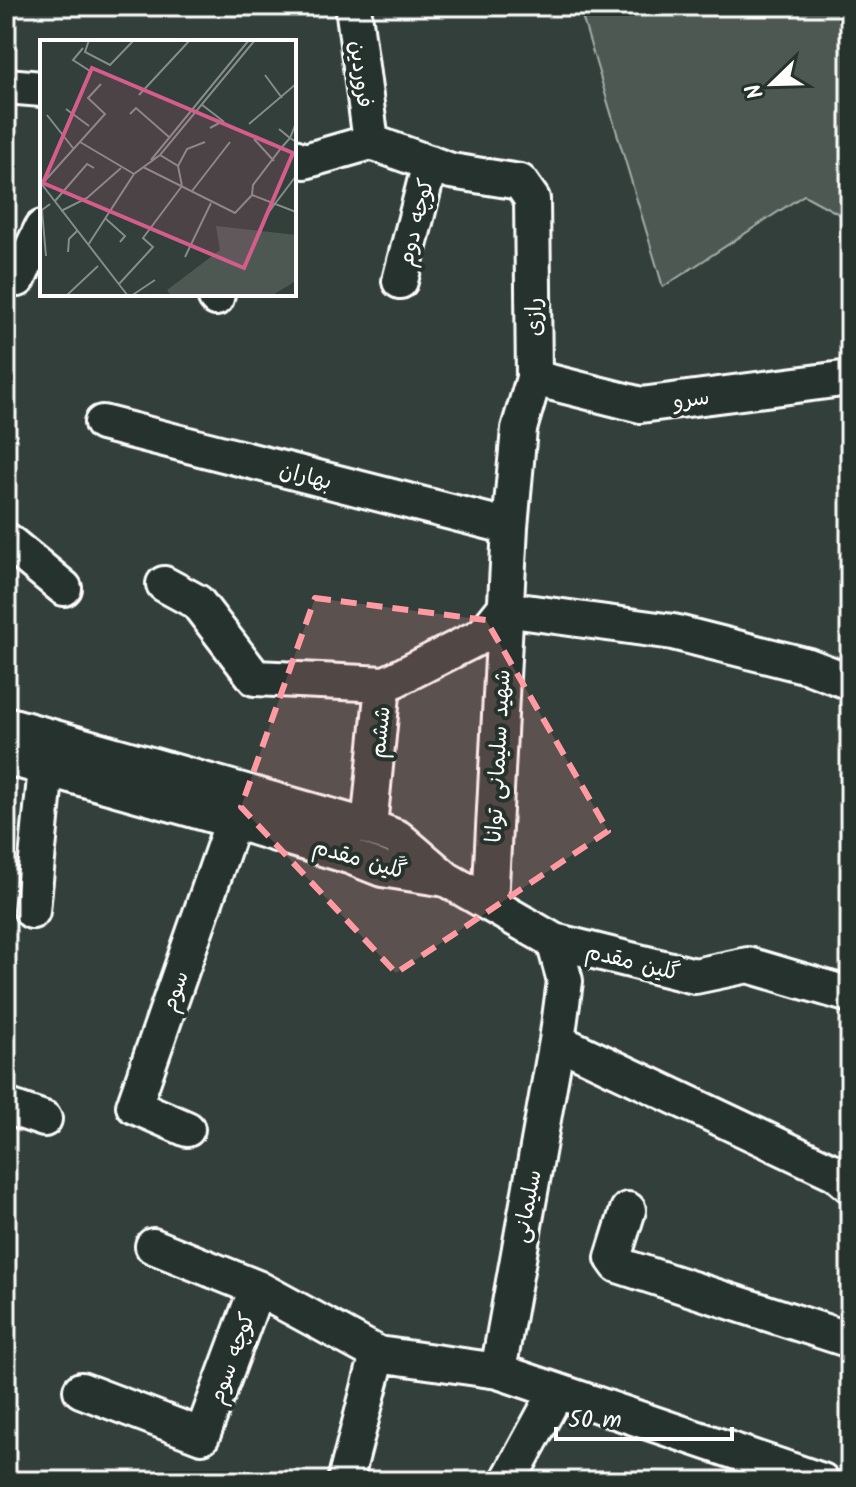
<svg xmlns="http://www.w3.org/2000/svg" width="856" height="1487" font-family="Kalam,'Playpen Sans Arabic',sans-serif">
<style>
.green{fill:#4d5853;stroke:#a6aca9;stroke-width:2}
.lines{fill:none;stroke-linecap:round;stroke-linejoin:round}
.minor-casing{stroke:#fff;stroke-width:40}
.minor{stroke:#26332d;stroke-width:34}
.marked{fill:#ff9aa2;fill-opacity:0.2;stroke:#ff9aa2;stroke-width:6;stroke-dasharray:16 10;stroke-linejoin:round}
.labels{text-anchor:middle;stroke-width:8;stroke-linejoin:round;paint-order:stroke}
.street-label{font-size:22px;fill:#fff;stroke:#26332d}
.inset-road{fill:none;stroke:#858c89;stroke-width:2}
.view{fill:#d45d8c;fill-opacity:0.15;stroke:#d45d8c;stroke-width:4}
.inset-edge{fill:none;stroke:#fff;stroke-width:4}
</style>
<rect width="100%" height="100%" fill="#333f3a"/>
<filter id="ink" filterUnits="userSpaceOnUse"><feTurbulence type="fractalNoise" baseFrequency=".0125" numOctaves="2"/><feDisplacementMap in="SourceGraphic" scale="16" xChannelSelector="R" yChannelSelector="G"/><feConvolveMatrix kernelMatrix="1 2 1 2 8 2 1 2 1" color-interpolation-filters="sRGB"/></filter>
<g filter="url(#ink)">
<path class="green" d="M579,6H850V220L804,195L663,287Z"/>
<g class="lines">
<defs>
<path id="minor" d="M353,6L371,142
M6,86L42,89
M371,142L451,171L520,182L532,199L534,378L519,429L510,527L490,903
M294,157L305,161L371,142
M18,279L42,228
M400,281L430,163
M216,298L217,294
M534,378L641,405L850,378
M102,423L510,527
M6,540L64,588
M164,584L197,602L255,678L386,684
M504,609L673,632L808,666L850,682
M6,724L369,827L398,838L446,879L554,941L695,976L748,965L850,995
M6,757L233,821L349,856L382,869L446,879
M369,827L382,695L386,684L483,635L504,609
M32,911L46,768
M557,1041L836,1173L850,1185
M6,1106L44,1119
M187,1129L134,1106L233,821
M628,1210L613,1258L618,1265L850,1340
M153,1246L257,1288
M498,1371L557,1041L565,981L554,941
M81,1390L202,1436L257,1288L378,1354L498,1371L822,1481
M345,1481L378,1354
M508,1481L557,1391"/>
</defs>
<use href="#minor" class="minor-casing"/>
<use href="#minor" class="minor"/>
</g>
</g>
<path class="marked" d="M315,598L486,620L608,831L396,973L241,807Z"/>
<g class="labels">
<g class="street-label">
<text transform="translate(362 74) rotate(83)" y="8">فروردین</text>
<text transform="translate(415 222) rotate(-76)" y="8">کوچه دوم</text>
<text transform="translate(533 317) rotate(-91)" y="8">رازی</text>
<text transform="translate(691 398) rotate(-7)" y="8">سرو</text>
<text transform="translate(306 475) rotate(14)" y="8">بهاران</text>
<text transform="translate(379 732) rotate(-84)" y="8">ششم</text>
<text transform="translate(497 756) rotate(-87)" y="8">شهید سلیمانی توانا</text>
<text transform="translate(360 858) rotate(16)" y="8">گَلین مقدم</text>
<text transform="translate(633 961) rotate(14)" y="8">گلین مقدم</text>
<text transform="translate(174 991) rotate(-71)" y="8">سوم</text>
<text transform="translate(526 1206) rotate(-79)" y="8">سلیمانی</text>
<text transform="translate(231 1358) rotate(-70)" y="8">کوچه سوم</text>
</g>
</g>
<g transform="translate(40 40)">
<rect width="256" height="256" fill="#333f3a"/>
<path d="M176,186L256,195V241L231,256H131L127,250L180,210Z" fill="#4d5853"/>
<path class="inset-road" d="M49,0L45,12L70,25L94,0M43,8L33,20L50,31M225,35L242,58M99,55L150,0M161,64L183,81L170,88M26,69L49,86M90,74L96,68L129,97M7,75L33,108M209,84L256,44M239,89L250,98L256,83M214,99L234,121M40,102L94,134M120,115L138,126L142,146M111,120L209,0M138,126L147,109L165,102M103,127L195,173L212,155M0,142L88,256M2,144L65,74L48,58L61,44M152,151L190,102M212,155L213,145L242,107L250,98L256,102M212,155L256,172M15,161L47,124L54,128M21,171L47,158L81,128M225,177L256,136M65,178L85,196L80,202M48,205L94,134L120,115L215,0M28,212L29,199L37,191M6,216L2,170L10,164M145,217L171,163M79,244L113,207L103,198L142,146M26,256L58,226M91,256L115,240"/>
<path class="view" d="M52,28L253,113L204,228L3,143Z"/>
<rect width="256" height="256" class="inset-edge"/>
</g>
<rect width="856" height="1487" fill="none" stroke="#26332d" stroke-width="32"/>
<rect x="16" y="16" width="824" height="1455" fill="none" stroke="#fff" stroke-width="3" filter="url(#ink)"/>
<g transform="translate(772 84) rotate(247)" stroke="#26332d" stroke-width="6" paint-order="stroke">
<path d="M0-6L14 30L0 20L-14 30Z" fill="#ffffff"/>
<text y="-12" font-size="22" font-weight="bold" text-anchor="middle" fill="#ffffff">N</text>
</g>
<path d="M556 1427v12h176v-12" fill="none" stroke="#ffffff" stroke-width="4"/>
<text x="568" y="1427" font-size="24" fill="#ffffff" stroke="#26332d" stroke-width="6" paint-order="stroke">50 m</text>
</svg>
